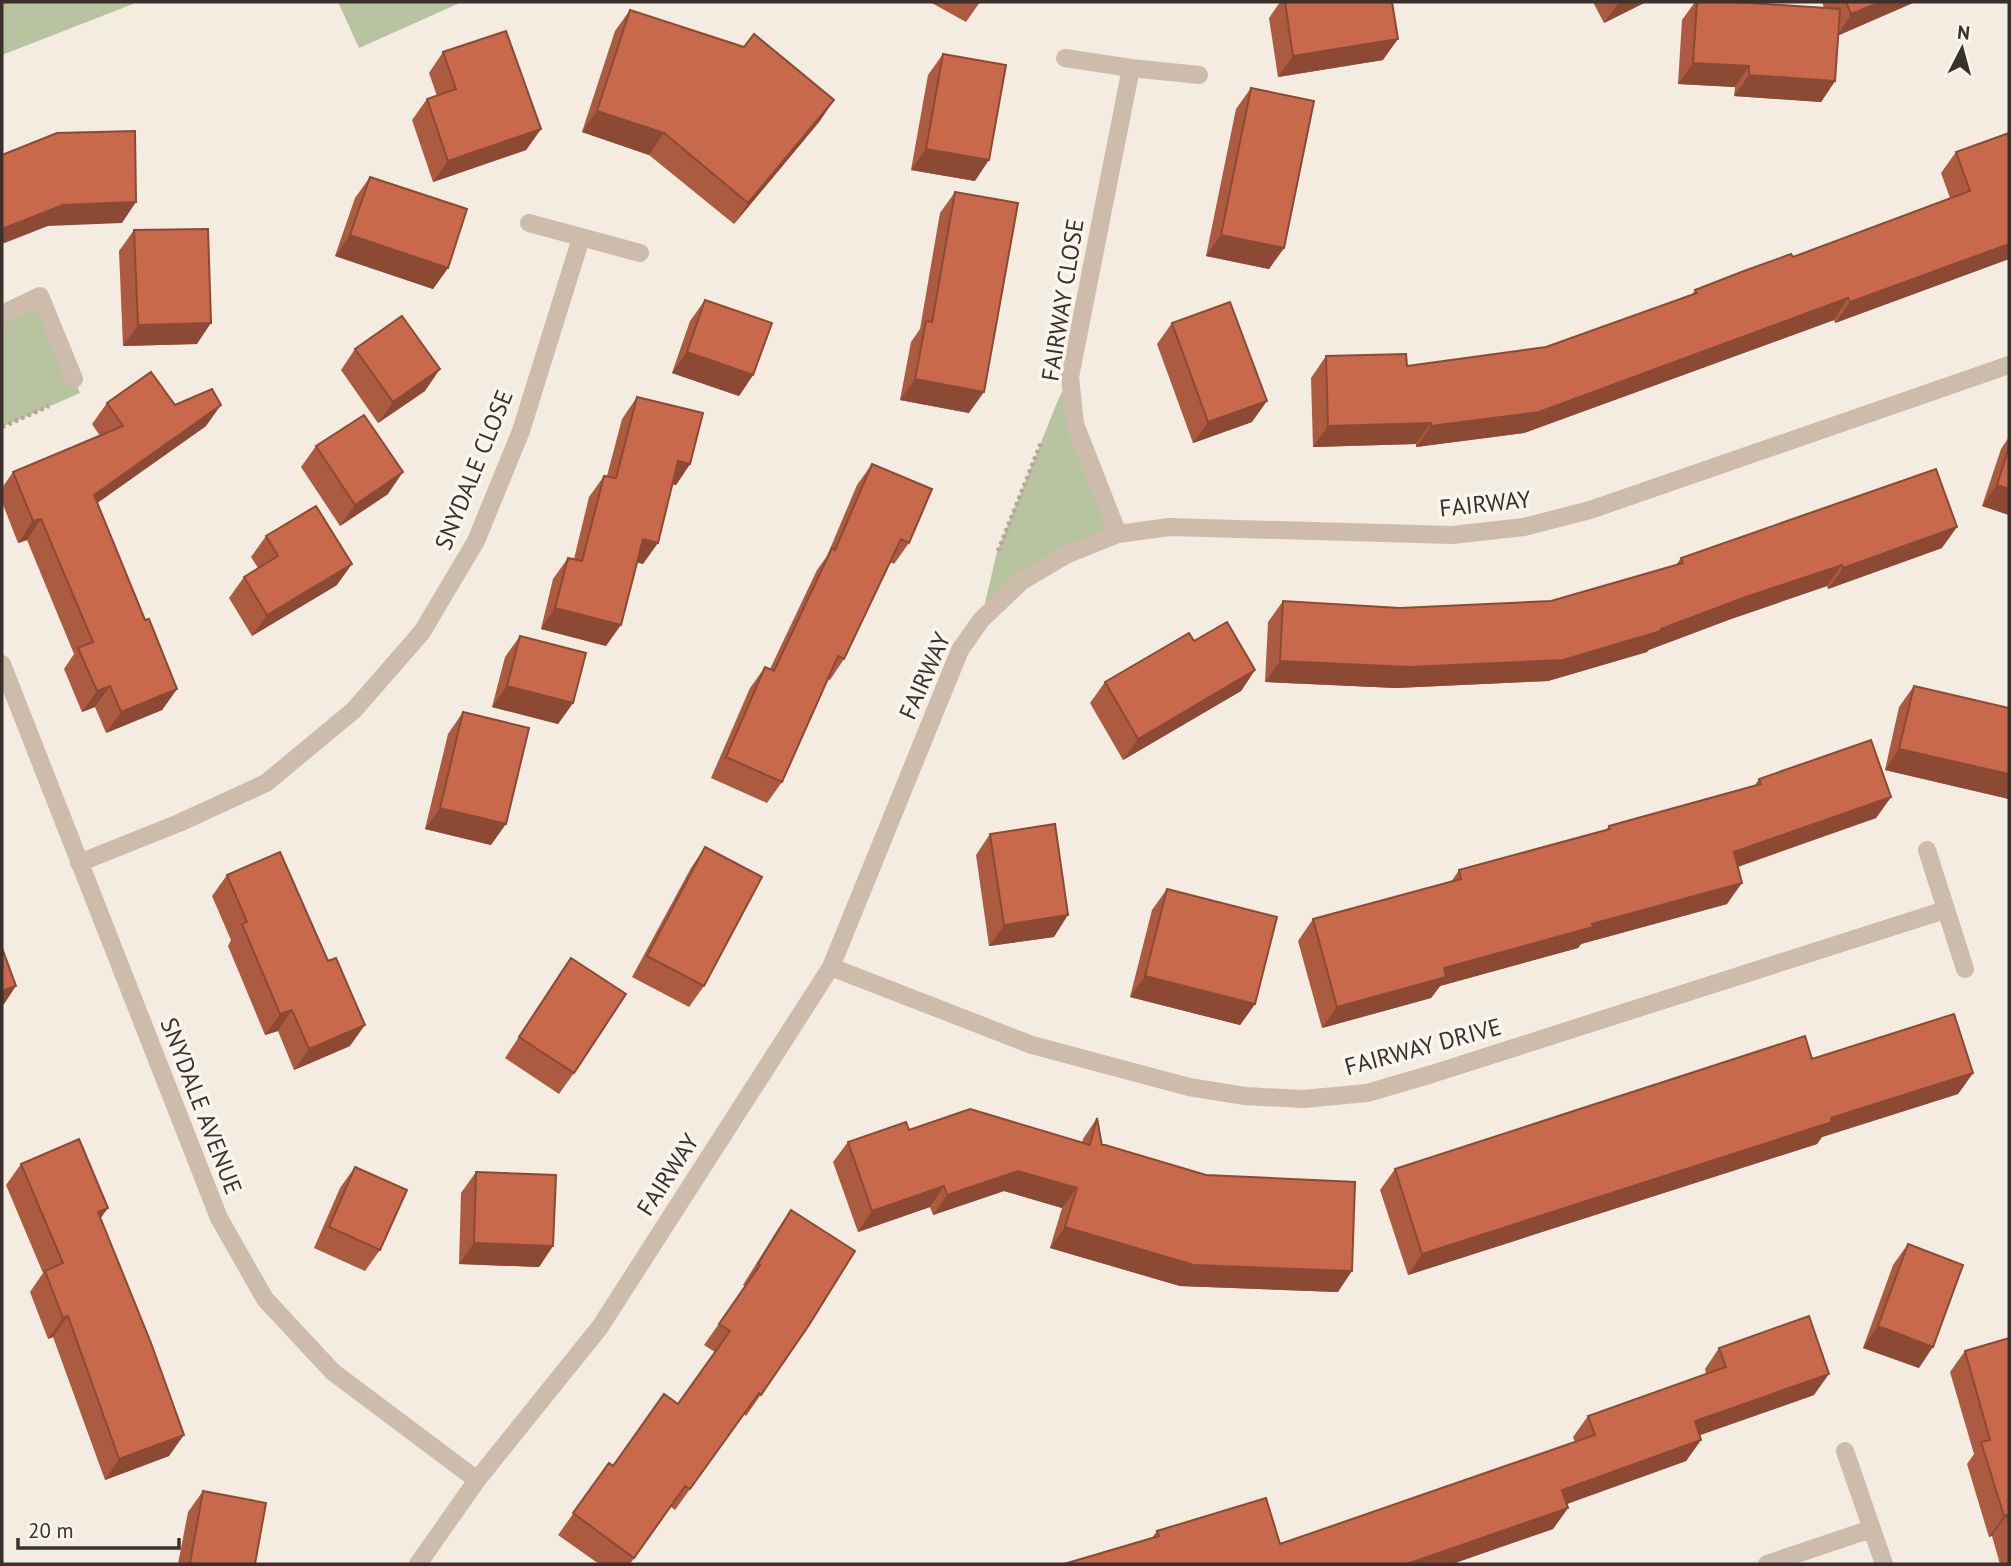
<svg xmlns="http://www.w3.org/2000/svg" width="2011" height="1566" font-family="'PT Sans',sans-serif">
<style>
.green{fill:#b8c4a0}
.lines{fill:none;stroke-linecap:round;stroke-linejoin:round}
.path{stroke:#b9a596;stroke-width:4.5;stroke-dasharray:3.5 3.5;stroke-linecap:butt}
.minor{stroke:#cdbbac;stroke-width:18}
.wall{fill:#ac5a40}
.shaded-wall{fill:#8c4a34}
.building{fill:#c8694b;stroke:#8c4a34;stroke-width:2}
.labels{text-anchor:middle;stroke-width:7;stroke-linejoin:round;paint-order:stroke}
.street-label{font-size:24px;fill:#3b302b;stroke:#fbf5ee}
</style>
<rect width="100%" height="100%" fill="#f4ebe1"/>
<path class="green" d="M2,2H138L2,55Z
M338,2H462L359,48Z
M40,296L80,393L2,427V314Z
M1070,377L1075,424L1118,534L1066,555L981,620L997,552L1058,400Z"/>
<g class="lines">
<path class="path" d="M2,427L49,406
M998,551L1041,443"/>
<path class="minor" d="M1065,58L1131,68L1199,75
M529,223L640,253
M2,314L40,296L74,379
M1118,534L1075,424L1070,377L1131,68
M2,664L219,1218L265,1299L333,1372L477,1480
M1927,850L1965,969
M79,863L179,823L266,783L354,710L422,632L476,541L521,431L581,238
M831,967L1032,1045L1189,1087L1245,1096L1303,1099L1367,1093L1432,1074L1945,910
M1845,1451L1884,1564
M418,1564L477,1480L600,1327L831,967L960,650L981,620L1022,581L1066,555L1118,534L1169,527L1452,535L1524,527L1590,510L2009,365
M1767,1564L1871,1529"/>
</g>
<path class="wall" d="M930,2H980L966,22Z
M1280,2H1392L1383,60L1278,77L1269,18Z
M1593,2H1646L1604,23Z
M1695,2H1735L1824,8L1822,2H1915L1839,35L1835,81L1821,102L1734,96L1735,87L1678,84L1682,20Z
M630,10L744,47L834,100L819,122L734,224L649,155L582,132L615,31Z
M443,52L541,129L526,150L433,182L412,120L427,99L437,96L429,73Z
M943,54L975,181L911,170L928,75Z
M1251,88L1284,248L1269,269L1206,256L1236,109Z
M2009,133V259L1835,323L1834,320L1524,433L1416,447V444L1313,447L1311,378L1326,356L1407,366L1546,347L1691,296L1695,290L1793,257L1950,198L1941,173L1956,152Z
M370,177L448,268L433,289L335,256L355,198Z
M955,192L969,413L900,400L911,342L920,329L940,213Z
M134,230L197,344L123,346L119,251Z
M705,300L753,375L739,396L672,373L690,321Z
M1172,323L1252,422L1193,443L1157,344Z
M355,349L425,391L378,423L341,370Z
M637,397L690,464L676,485L672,484L643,564L637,562L606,646L541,629L553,579L568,558L574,559L589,497L604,476H607L622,419Z
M107,403L175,405L206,426L97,503L145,620L177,689L162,710L106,733L95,707L82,712L64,669L74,654L27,540L18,543L2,502V488L13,472L100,436L92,424Z
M2009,437V515L1982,506L2001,449Z
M316,446L388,494L340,526L301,467Z
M872,464L909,543L894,564L890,562L844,659L830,680L827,679L782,782L767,803L711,778L750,688L765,667L770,669L817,570L827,556L857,485Z
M266,536L337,585L252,636L229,598L244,577L258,568L251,557Z
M1942,548L1828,589L1827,586L1731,619L1649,650L1647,652L1548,681L1396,688L1265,682L1268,622L1283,601L1400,608L1551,601L1676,565L1681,558Z
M520,636L573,703L558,724L492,707L505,657Z
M1255,670L1241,691L1123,760L1090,703L1105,682Z
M1914,686L2009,708V799L1885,770L1899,707Z
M463,712L491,845L425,829L448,734Z
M1759,779L1891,797L1876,818L1738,867L1727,904L1581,944L1578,948L1440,986L1431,998L1322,1028L1298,941L1313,919L1451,882L1459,870L1606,830L1609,826L1755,785Z
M990,834L1054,937L989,946L976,855Z
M705,847L704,986L689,1007L632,977L691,868Z
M227,875L328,961L350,1046L294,1070L278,1031L265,1035L228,946L231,940L212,896Z
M1167,889L1255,1004L1240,1025L1130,997L1152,910Z
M571,958L574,1073L559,1094L505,1058Z
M1812,1059L1973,1073L1958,1094L1822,1137L1817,1144L1408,1275L1380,1190L1395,1169Z
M1097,1118L1101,1145L1338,1292L1180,1286L1050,1248L1062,1208L1004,1191L933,1215L930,1207L858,1232L833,1162L848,1142L909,1130L1082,1143L1083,1139Z
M21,1164L100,1219L169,1456L105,1480L53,1337L48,1339L30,1292L43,1273L6,1185Z
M355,1167L380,1250L365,1271L314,1248L340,1188Z
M476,1172L553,1246L539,1267L459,1264L461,1193Z
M791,1210L809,1325L746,1416L744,1414L675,1510L671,1507L630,1564H599L558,1535L609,1463L613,1466L678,1404L715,1352L704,1345L745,1287L743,1285L776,1232Z
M1908,1244L1919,1368L1863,1348L1893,1265Z
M2009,1338V1564H2000L1992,1536L1989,1537L1967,1464L1974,1454L1950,1372L1965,1351Z
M1719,1348L1814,1395L1700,1435L1701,1440L1686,1461L1567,1504L1568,1508L1553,1529L1452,1564H1064L1152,1538L1157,1531L1280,1544L1575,1442L1573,1437L1588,1416L1706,1374L1705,1369Z
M203,1491L255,1564H178L188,1512Z"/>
<path class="shaded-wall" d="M1619,2H1646L1604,23Z
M1881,2H1915L1837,36L1851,14Z
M1398,39L1383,60L1278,77L1293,56Z
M1693,63L1749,66L1735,87L1678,84Z
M1749,75L1835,81L1821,102L1734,96Z
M834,100L819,122L734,224L748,203Z
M597,111L664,133L649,155L582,132Z
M541,129L526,150L433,182L448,161Z
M926,149L989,160L975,181L911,170Z
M136,202L122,223L48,226L2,244V229L63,205Z
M350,235L448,268L433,289L335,256Z
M1221,235L1284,248L1269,269L1206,256Z
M2009,244V259L1835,323L1850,302Z
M1848,298L1834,320L1524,433L1416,447L1431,426Z
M211,323L197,344L123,346L138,325Z
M687,352L753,375L739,396L672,373Z
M440,369L425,391L378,423L393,402Z
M915,379L984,392L969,413L900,400Z
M1267,401L1252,422L1193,443L1208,422Z
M221,405L206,426L79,516L94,495Z
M1431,423L1416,444L1313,447L1328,426Z
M678,461L690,464L676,485L663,482Z
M403,472L388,494L340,526L355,505Z
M1997,485L2009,489V515L1982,506Z
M41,519L27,540L18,543L33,521Z
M1957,527L1942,548L1828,589L1843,568Z
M643,539L658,543L643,564L628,560Z
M352,564L337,585L252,636L267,615Z
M1842,565L1827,586L1731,619L1648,650L1647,652L1548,681L1396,688L1265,682L1280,661L1661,629L1746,597Z
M555,608L621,625L606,646L541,629Z
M1255,670L1241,691L1123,760L1138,739Z
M110,686L95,707L82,712L97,691Z
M507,686L573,703L558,724L492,707Z
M177,689L162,710L106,733L121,712Z
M1899,749L2009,774V799L1885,770Z
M1891,797L1876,818L1719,873L1734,852Z
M440,808L506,824L491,845L425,829Z
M1742,883L1727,904L1581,944L1578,948L1440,986L1431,998L1322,1028L1337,1007L1444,968L1592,924Z
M1068,915L1054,937L989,946L1004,925Z
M1145,976L1255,1004L1240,1025L1130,997Z
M16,986L2,1007V991Z
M292,1010L278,1031L265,1035L280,1014Z
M365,1025L350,1046L294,1070L309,1049Z
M1973,1073L1958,1094L1822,1137L1817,1144L1408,1275L1422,1254L1831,1118Z
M1018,1171L1077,1188L1062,1208L1004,1191L933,1215L947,1195Z
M944,1186L930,1207L858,1232L872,1211Z
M108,1208L93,1229L98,1212Z
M1065,1227L1352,1271L1338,1292L1180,1286L1050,1248Z
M474,1243L553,1246L539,1267L459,1264Z
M68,1316L53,1337L48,1339L63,1318Z
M1878,1326L1933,1347L1919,1368L1863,1348Z
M1829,1374L1814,1395L1680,1442L1695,1421Z
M184,1435L169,1456L105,1480L119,1459Z
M1701,1440L1686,1461L1547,1511L1562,1490Z
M1568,1508L1553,1529L1452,1564H1407Z
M2007,1515L1992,1536L1989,1537L2004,1516Z"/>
<path class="building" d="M1285,2H1392L1398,39L1293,56Z
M1697,2H1735L1840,9L1835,81L1749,75V66L1693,63Z
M1846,2H1881L1851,14Z
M630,10L744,47L754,34L834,100L748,203L664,133L597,111Z
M506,31L541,129L448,161L427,99L456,89L443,52Z
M943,54L1006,65L989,160L926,149Z
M1251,88L1314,101L1284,248L1221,235Z
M135,131L136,202L63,205L2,229V155L57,133Z
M2009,133V244L1850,302L1848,298L1539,412L1431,426V423L1328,426L1326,356L1406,354L1407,366L1546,347L1697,293L1695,290L1744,271L1791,254L1793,257L1970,191L1956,152Z
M370,177L467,209L448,268L350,235Z
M955,192L1018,203L984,392L915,379L926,321L932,322Z
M208,229L211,323L138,325L134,230Z
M705,300L772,323L753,375L687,352Z
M1230,302L1267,401L1208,422L1172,323Z
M402,316L440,369L393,402L355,349Z
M151,372L175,405L212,389L221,405L94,495L145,620L149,619L177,689L121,712L110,686L97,691L78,648L93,642L41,519L33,521L13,472L123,426L107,403Z
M637,397L703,413L690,464L678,461L658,543L643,539L621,625L555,608L568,558L582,561L604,476L616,478Z
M364,415L403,472L355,505L316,446Z
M2009,447V489L1997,485Z
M872,464L932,489L909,543L901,539L844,659L838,656L782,782L726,757L765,667L774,671L832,548L835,550Z
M1936,469L1957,527L1843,568L1842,565L1746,597L1661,629V631L1563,660L1410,667L1280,661L1283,601L1400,608L1551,601L1683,563L1681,558Z
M316,506L352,564L267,615L244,577L278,556L266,536Z
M1227,622L1255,670L1138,739L1105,682L1189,633L1194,641Z
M520,636L586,653L573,703L507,686Z
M1914,686L2009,708V774L1899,749Z
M463,712L529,728L506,824L440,808Z
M1871,740L1891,797L1734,852L1742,883L1592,924L1593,927L1444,968L1446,977L1337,1007L1313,919L1461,879L1459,870L1610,829L1609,826L1761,784L1759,779Z
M1055,824L1068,915L1004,925L990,834Z
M705,847L762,877L704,986L647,956Z
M280,852L328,961L336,958L365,1025L309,1049L292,1010L280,1014L242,924L247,922L227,875Z
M1167,889L1277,917L1255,1004L1145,976Z
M2,948L16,986L2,991Z
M571,958L626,994L574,1073L519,1037Z
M1954,1014L1973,1073L1831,1118L1832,1122L1422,1254L1395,1169L1805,1036L1812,1059Z
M970,1109L1090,1145L1097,1118L1102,1146V1144L1206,1175L1355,1182L1352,1271L1194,1265L1065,1227L1077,1188L1018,1171L947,1195L944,1186L872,1211L848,1142L906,1122L909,1130Z
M79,1139L108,1208L98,1212L151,1343L184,1435L119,1459L68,1316L63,1318L45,1271L63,1263L21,1164Z
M355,1167L407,1190L380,1250L329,1227Z
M476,1172L556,1175L553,1246L474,1243Z
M791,1210L855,1251L809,1325L761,1395L759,1393L690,1489L685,1486L634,1558L573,1513L609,1463L613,1466L664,1394L678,1404L730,1331L719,1324L760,1265L758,1264Z
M1908,1244L1963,1265L1933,1347L1878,1326Z
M1809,1316L1829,1374L1695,1421L1701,1440L1562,1490L1568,1508L1407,1564H1064L1159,1536L1157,1531L1266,1498L1280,1544L1595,1435L1588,1416L1726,1367L1719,1348Z
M2009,1338V1524L2007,1515L2004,1516L1981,1442L1990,1440L1965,1351Z
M203,1491L266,1503L255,1564H198L190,1563Z"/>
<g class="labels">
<g class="street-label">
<text transform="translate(1063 300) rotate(-81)" y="8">FAIRWAY CLOSE</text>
<text transform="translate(474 470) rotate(-68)" y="8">SNYDALE CLOSE</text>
<text transform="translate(1485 504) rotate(-6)" y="8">FAIRWAY</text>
<text transform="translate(925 676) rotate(-66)" y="8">FAIRWAY</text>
<text transform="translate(1423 1047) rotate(-15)" y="8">FAIRWAY DRIVE</text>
<text transform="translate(201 1106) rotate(69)" y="8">SNYDALE AVENUE</text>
<text transform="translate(668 1175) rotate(-57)" y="8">FAIRWAY</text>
</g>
</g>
<rect width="2011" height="1566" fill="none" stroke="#3b302b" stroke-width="7"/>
<g transform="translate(1962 49) rotate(6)" stroke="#fbf5ee" stroke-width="5" paint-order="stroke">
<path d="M0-5L12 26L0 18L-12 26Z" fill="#3b302b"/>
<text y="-10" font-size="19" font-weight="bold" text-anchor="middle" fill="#3b302b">N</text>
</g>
<path d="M18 1538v10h161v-10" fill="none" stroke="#3b302b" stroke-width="3.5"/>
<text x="28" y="1538" font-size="21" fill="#3b302b" stroke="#fbf5ee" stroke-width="5" paint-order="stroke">20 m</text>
</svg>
